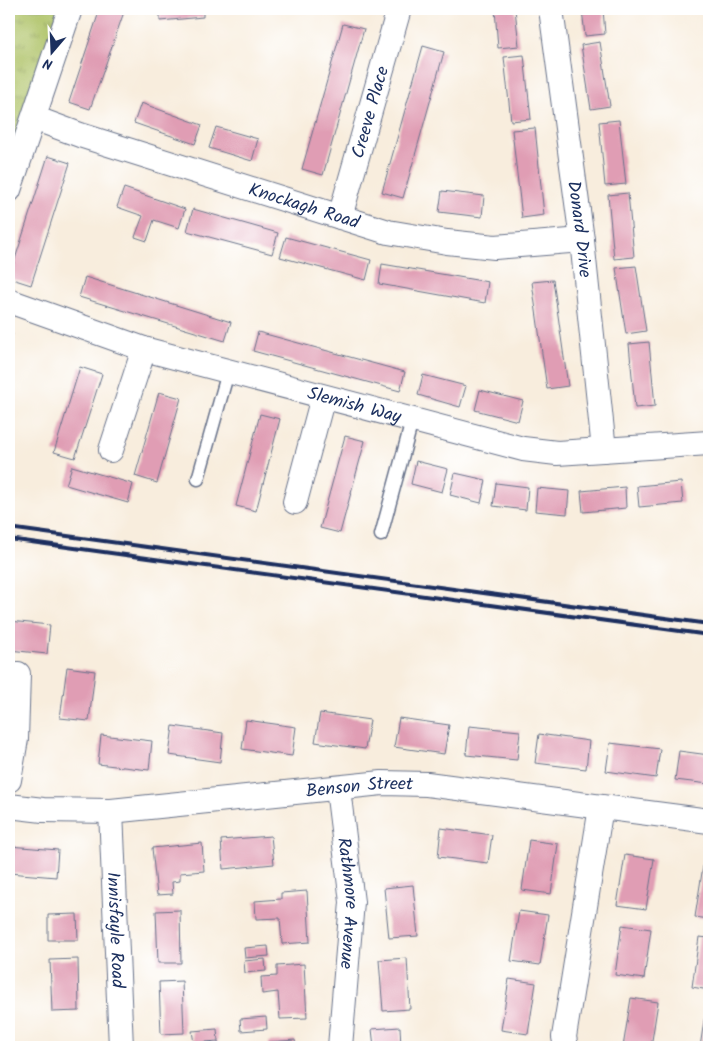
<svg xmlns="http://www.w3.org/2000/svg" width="718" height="1056" font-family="Kalam,sans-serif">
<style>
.grass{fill:url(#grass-tufts);stroke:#657962}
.building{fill:#e09db4}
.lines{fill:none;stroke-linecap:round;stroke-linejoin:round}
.lane-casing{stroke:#68728a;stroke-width:15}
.street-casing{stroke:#68728a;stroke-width:26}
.path{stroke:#68728a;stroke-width:3;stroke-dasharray:1 4;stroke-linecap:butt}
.lane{stroke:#fff;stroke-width:12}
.street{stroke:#fff;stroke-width:24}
.rail{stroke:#1b2f5e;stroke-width:4}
.labels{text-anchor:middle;stroke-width:4;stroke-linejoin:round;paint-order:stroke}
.street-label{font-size:18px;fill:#1b2f5e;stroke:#fff}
</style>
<defs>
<pattern id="grass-tufts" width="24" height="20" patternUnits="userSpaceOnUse" patternTransform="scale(1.25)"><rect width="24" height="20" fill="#afc367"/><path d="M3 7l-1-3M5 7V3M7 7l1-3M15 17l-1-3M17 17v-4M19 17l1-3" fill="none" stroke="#8e9f58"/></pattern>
</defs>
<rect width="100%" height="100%" fill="#fff"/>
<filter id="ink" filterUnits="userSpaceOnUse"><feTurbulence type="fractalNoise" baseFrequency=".02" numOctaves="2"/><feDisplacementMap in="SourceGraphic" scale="10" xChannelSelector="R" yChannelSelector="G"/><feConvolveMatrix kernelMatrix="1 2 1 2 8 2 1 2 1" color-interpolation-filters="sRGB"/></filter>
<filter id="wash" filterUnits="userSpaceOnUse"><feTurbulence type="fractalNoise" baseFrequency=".0096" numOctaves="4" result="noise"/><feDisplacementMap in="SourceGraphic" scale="20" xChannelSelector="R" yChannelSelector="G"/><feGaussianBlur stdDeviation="1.12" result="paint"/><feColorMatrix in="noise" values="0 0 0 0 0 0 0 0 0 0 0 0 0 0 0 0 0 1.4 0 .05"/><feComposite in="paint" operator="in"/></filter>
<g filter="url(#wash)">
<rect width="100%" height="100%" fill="#f8eddd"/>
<path class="grass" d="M9,9H59L9,157Z"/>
<g id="blocks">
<path class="building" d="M100,9H125L90,109L69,102Z
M160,9H203V17L160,21Z
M495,9H515L519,46L498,48Z
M582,9H603L605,34L585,36Z
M343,24L364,29L323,175L302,169Z
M600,42L610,106L591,109L581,45Z
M423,46L444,52L403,198L382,192Z
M524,55L531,119L511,121L504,57Z
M141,103L202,125L195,144L134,123Z
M619,120L626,184L605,186L599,122Z
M216,127L258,139L252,161L209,148Z
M535,128L544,215L522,218L512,130Z
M48,156L70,163L31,285L9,278Z
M124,188L185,209L179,228L154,220L147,241L135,237L143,216L117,207Z
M442,191L484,196L482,217L439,212Z
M628,193L634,257L614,259L608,195Z
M193,209L278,233L272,254L187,231Z
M286,237L371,260L366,280L280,257Z
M382,264L488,282L485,303L379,284Z
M636,266L646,331L626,334L616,268Z
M85,277L231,322L225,341L79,297Z
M553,280L568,386L547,389L532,282Z
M9,332L13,334L9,346Z
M258,332L405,372L400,391L253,351Z
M649,342L655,406L635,408L629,344Z
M80,367L102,374L75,458L54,452Z
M423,375L466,386L460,407L418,395Z
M480,390L523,401L518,421L475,410Z
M159,392L181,398L157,483L135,476Z
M260,414L280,419L256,511L236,506Z
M345,436L365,441L340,533L320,528Z
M416,461L448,469L442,492L411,484Z
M72,466L133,484L128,503L66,485Z
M455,473L486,480L481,503L450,495Z
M681,482L683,503L639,507L637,486Z
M496,483L528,487L526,510L493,506Z
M625,487L626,508L583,512L581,491Z
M537,488L569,491L567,514L535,511Z
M9,621L50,625L47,654L9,650Z
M67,667L95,671L89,721L60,718Z
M320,713L370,720L365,749L315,742Z
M399,718L449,725L444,754L394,747Z
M246,720L296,727L292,756L242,749Z
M173,726L223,733L220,762L169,755Z
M469,726L520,731L517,760L466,755Z
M539,734L589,741L586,769L535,763Z
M101,735L152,741L149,770L98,764Z
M610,743L660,749L656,778L606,771Z
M679,751L709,755V784L675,780Z
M441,828L492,835L488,863L438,857Z
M271,836L274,864L223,869L221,840Z
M529,840L558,844L551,894L522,890Z
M202,843L204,871L180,873V881L172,882L173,894L157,895L152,848Z
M9,846L58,850L56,877L9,873Z
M625,855L654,859L646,909L617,905Z
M703,866L709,867V919L695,917Z
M413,885L418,936L389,938L384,888Z
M307,891L310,942L282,944L280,918L256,919L255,901L281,899V893Z
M180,910L181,963H158L156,911Z
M519,911L548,915L540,965L511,961Z
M77,914L78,940H48V915Z
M622,925L651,929L644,979L615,975Z
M699,937L709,938V990L692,987Z
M268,946L269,956L245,958L244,948Z
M407,958L410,1009L383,1011L379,960Z
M78,959L79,1011L52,1012L50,960Z
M265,959L266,971L245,973L244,961Z
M304,964L307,1018L280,1019L278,992L262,994L261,977L277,976V966Z
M509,979L536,983L528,1034L501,1030Z
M182,981L184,1033L161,1034L159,982Z
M631,998L658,1002L651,1047H623Z
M706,1008L709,1009V1047H700Z
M266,1017L267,1029L241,1031L240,1019Z
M400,1027L401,1047H374L372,1029Z
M217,1029L218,1041L194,1043L192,1031Z
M295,1040L296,1047H268V1042Z
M218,1042L219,1047H194V1044Z"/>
</g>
</g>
<g filter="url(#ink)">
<use href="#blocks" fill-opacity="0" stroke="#68728a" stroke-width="1"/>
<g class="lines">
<defs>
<path id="lane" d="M198,479L228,372
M381,535L412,421"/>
<g id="street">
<path id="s1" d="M551,9L582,240L604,450"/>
<path id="s2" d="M34,118L80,135L388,232L447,242L495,247L582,240"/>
<path d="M9,190L70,9"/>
<path id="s3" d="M340,217L399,9"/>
<path id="s4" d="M9,301L144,349L523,449L557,453L709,443"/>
<path d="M111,450L144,349"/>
<path d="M295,502L323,397"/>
<path d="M9,780L16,739L18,674"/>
<path id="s5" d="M338,789L352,902L340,1047"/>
<path id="s6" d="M9,806L43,810L111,811L382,783L427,784L709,821"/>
<path id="s7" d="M111,811L121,1047"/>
<path d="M566,1047L564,1037L601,807"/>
</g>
</defs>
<use href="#lane" class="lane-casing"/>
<use href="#street" class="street-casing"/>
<path class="path" d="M9,100L16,103"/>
<use href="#lane" class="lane"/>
<use href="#street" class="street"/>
<path class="rail" d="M9,528L709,624
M9,539L709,635"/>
</g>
</g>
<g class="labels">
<g class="street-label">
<text dy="6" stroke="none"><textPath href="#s3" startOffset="109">Creeve Place</textPath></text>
<text dy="6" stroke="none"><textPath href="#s2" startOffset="284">Knockagh Road</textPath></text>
<text dy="6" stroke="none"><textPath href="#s1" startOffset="222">Donard Drive</textPath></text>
<text dy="6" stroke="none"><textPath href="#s4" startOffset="361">Slemish Way</textPath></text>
<text dy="6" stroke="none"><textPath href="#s6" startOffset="352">Benson Street</textPath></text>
<text dy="6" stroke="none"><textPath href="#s5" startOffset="115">Rathmore Avenue</textPath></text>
<text dy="6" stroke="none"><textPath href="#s7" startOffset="119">Innisfayle Road</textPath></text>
</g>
</g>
<rect width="718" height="1056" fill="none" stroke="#fff" stroke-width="30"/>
<g transform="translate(52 52) rotate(199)" stroke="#ffffff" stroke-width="4" paint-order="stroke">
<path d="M0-4L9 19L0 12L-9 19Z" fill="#1b2f5e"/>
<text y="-8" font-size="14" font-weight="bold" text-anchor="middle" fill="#1b2f5e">N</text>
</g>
</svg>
